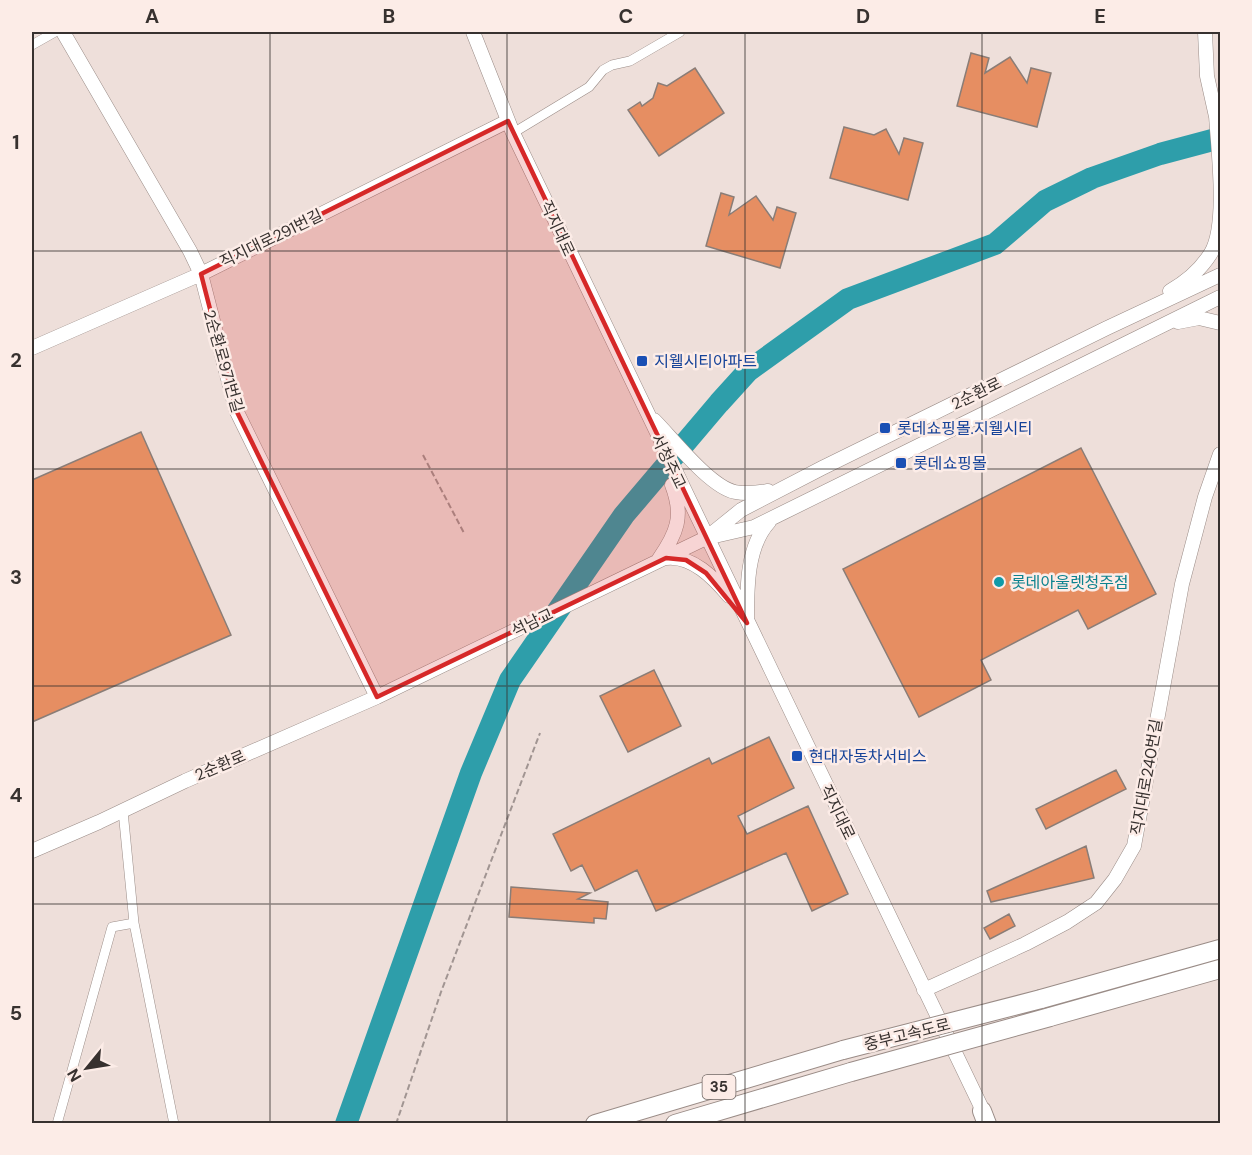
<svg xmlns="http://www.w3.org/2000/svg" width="1252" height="1155" font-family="'DM Sans','Noto Sans KR',sans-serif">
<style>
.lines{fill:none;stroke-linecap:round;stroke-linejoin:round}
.river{stroke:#2e9eaa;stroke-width:22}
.building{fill:#e68e62;stroke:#8a7d77;stroke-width:1.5}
.street-casing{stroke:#9a8c87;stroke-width:10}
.secondary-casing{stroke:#9a8c87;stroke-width:15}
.highway-casing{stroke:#9a8c87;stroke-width:20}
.path{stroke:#a19592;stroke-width:2;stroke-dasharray:6 3;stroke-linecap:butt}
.street{stroke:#fff;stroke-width:9}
.secondary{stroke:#fff;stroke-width:14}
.highway{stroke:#fff;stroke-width:18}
.highway-bridge-casing{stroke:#9a8c87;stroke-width:20;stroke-linecap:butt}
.highway-bridge{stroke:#fff;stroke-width:18}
.marked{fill:#d62828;fill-opacity:0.2;stroke:#d62828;stroke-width:4.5;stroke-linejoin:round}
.grid{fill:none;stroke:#37312f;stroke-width:1.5;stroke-opacity:0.55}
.transit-dot{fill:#1a4fb4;stroke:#fcece7;stroke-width:2}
.culture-dot{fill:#0f9aa8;stroke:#fcece7;stroke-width:2}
.labels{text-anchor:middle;stroke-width:5;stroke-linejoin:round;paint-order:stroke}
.shield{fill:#fcece7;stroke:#726966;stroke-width:1.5}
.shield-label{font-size:15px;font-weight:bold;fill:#37312f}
.street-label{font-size:16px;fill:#37312f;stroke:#fcece7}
.transit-label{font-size:16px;fill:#164399;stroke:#fcece7;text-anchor:start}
.culture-label{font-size:16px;fill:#0d838f;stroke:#fcece7;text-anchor:start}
.neatline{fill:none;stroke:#37312f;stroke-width:2}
.grid-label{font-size:20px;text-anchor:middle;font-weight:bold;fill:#37312f}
</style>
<rect width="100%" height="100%" fill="#eedfda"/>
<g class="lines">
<path class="river" d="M346,1124L471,773L510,680L624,515L719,403L748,371L848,299L995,244L1045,201L1092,178L1160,154L1220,138"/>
</g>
<path class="building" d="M971,53L989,58L985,73L1010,57L1027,83L1031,68L1051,73L1037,127L957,106Z
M695,68L724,113L659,156L628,110L640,102L642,106L653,98L658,83L667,86Z
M844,127L874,135L886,129L899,154L904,138L923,143L908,200L830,178Z
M721,193L734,197L729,215L756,196L773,220L777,207L796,213L780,268L706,246Z
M141,432L231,635L32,722V480Z
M1081,448L1156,594L1088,629L1078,610L981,660L991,680L919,717L843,569Z
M654,670L681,726L628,752L600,696Z
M769,737L794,788L738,816L747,834L808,806L848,894L812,911L786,853L656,911L637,870L595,891L582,865L571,871L553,834L709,758L712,764Z
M1116,770L1126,789L1046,829L1036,809Z
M1086,846L1094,878L991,902L987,891Z
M511,887L590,893L578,899L608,902L606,919L594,918V923L509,917Z
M1009,914L1015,926L990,939L984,928Z"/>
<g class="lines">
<defs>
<path id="street" d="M32,45L55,32
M513,133L589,87L603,70L612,65L630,61L680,32
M123,811L134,923L174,1124
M57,1124L112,927L134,923"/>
<path id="secondary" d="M63,32L190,251L201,274L236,410L377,697
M473,32L513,133L986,1117
M1205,32L1207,76L1217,121
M1170,291C1186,282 1201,269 1211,253C1228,224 1218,150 1216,115
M1178,322L1199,318L1220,323
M32,348L201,274L508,121
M654,420C673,439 710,487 735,492C746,494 757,493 768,491
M710,535L741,510L822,468L1107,328L1220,275
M666,558C692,555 714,578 729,596
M659,559C677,533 684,516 672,485
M747,618C747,587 747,546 769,522
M32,851L99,822L185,781L377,697L706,538L754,527L1220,297
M924,990L1025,944L1067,922L1096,903L1115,879L1134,846L1182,584L1205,497L1220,454"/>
<path id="highway" d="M1041,999L1220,949
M1050,1017L1220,969
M982,1111L987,1124
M595,1124L843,1050
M675,1124L851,1072"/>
</defs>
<use href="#street" class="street-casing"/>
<use href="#secondary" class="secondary-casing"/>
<use href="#highway" class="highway-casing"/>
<path class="path" d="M423,455L464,533
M396,1124L441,992L540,733"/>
<use href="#street" class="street"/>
<use href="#secondary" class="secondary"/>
<use href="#highway" class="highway"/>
<defs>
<path id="highway-bridge" d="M843,1050L1041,999
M851,1072L1050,1017"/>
</defs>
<use href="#highway-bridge" class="highway-bridge-casing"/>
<use href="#highway-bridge" class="highway-bridge"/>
</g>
<path class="marked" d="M508,121L747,623L706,573L686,560L666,558L377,697L236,410L201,274Z"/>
<path class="grid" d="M270,32V1124M507,32V1124M745,32V1124M982,32V1124M32,251H1220M32,469H1220M32,686H1220M32,904H1220"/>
<g class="transit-dot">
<rect x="636" y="355" width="12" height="12" rx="3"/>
<rect x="879" y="422" width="12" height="12" rx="3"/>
<rect x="895" y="457" width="12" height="12" rx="3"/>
<rect x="791" y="750" width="12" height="12" rx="3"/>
</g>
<circle class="culture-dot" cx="999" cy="582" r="6"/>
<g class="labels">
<rect class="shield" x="702.5" y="1075" width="33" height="24" rx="4.5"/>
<g class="shield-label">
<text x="719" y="1092">35</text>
</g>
<g class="street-label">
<text transform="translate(558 228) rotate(65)" y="6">직지대로</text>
<text transform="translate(271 238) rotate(-26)" y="6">직지대로291번길</text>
<text transform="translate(224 361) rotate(74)" y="6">2순환로971번길</text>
<text transform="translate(976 393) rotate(-26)" y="6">2순환로</text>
<text transform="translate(669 461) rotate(64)" y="6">서청주교</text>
<text transform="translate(532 622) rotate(-26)" y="6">석남교</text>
<text transform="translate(220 765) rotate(-23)" y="6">2순환로</text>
<text transform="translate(1146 777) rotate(-80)" y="6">직지대로240번길</text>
<text transform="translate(838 812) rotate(64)" y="6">직지대로</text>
<text transform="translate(907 1034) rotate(-14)" y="6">중부고속도로</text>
</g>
<g class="transit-label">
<text x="654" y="367">지웰시티아파트</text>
<text x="897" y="434">롯데쇼핑몰.지웰시티</text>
<text x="913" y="469">롯데쇼핑몰</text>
<text x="809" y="762">현대자동차서비스</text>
</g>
<g class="culture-label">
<text x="1011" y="588">롯데아울렛청주점</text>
</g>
</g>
<rect width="1252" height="1155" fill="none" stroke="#fcece7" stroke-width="66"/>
<g transform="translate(87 1068) rotate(240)" stroke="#fcece7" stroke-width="4.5" paint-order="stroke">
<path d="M0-4.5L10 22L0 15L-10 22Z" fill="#37312f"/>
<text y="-9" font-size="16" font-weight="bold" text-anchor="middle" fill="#37312f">N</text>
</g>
<rect x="33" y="33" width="1186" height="1089" class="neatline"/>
<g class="grid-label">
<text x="152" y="23">A</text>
<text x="389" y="23">B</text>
<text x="626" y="23">C</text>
<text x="863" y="23">D</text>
<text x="1100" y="23">E</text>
<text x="16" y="149">1</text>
<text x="16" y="367">2</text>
<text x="16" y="584">3</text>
<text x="16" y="802">4</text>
<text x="16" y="1020">5</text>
</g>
</svg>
